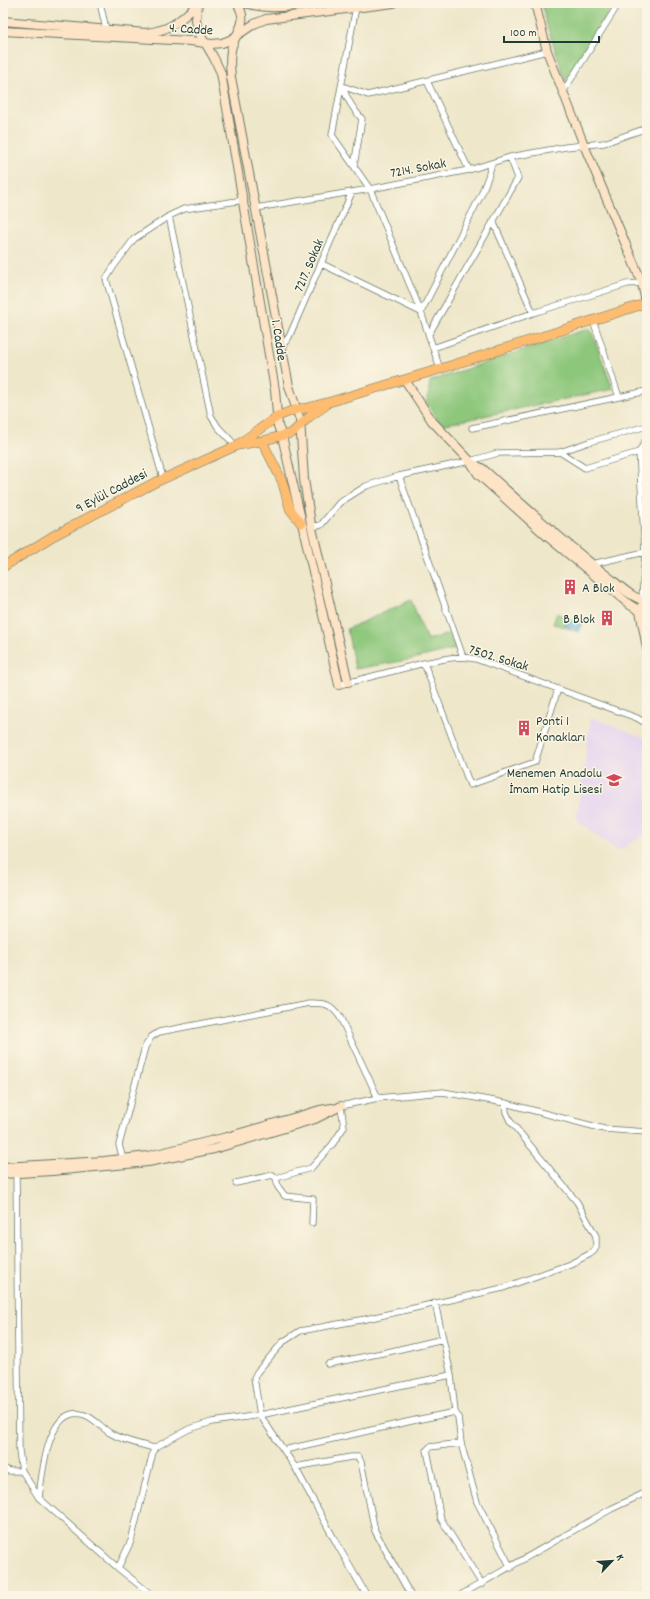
<svg xmlns="http://www.w3.org/2000/svg" width="650" height="1599" font-family="Dekko,sans-serif">
<style>
.built{fill:#e4d3f1}
.green{fill:#8dc77b;stroke:#568258}
.water{fill:#4eaccd;stroke:#367480}
.lines{fill:none;stroke-linecap:round;stroke-linejoin:round}
.street-casing{stroke:#677868;stroke-width:7}
.secondary-casing{stroke:#677868;stroke-width:10}
.primary-casing{stroke:#677868;stroke-width:10}
.street{stroke:#fff;stroke-width:5.5}
.secondary{stroke:#fee4c6;stroke-width:8}
.primary{stroke:#fdbc70;stroke-width:9}
.labels{text-anchor:middle;stroke-width:3;stroke-linejoin:round;paint-order:stroke}
.street-label{font-size:14px;fill:#1f3d34;stroke:#fcf5e5}
.poi-label{font-size:14px;fill:#1f3d34;stroke:#fcf5e5;text-anchor:start}
</style>
<rect width="100%" height="100%" fill="#fcf5e5"/>
<filter id="ink" filterUnits="userSpaceOnUse"><feTurbulence type="fractalNoise" baseFrequency=".025" numOctaves="2"/><feDisplacementMap in="SourceGraphic" scale="8" xChannelSelector="R" yChannelSelector="G"/><feConvolveMatrix kernelMatrix="1 2 1 2 8 2 1 2 1" color-interpolation-filters="sRGB"/></filter>
<filter id="wash" filterUnits="userSpaceOnUse"><feTurbulence type="fractalNoise" baseFrequency=".012" numOctaves="4" result="noise"/><feDisplacementMap in="SourceGraphic" scale="16" xChannelSelector="R" yChannelSelector="G"/><feGaussianBlur stdDeviation="0.9" result="paint"/><feColorMatrix in="noise" values="0 0 0 0 0 0 0 0 0 0 0 0 0 0 0 0 0 1.4 0 .05"/><feComposite in="paint" operator="in"/></filter>
<g filter="url(#wash)">
<rect width="100%" height="100%" fill="#eee7ca"/>
<path class="built" d="M591,717L647,739V833L618,851L576,820Z"/>
<path class="green" d="M542,3H609L612,7L566,82L546,23Z
M590,328L613,389L441,425L427,404L430,381Z
M411,600L427,640L449,634L455,649L408,660L355,669L347,629Z
M557,613L568,619L564,627L553,624Z"/>
<path class="water" d="M568,619L582,624L579,632L564,627Z"/>
</g>
<g filter="url(#ink)">
<g class="lines">
<defs>
<path id="street" d="M100,3L106,29
M356,7L332,135L370,189L421,312L440,369
M427,81L469,170
M342,86L368,95L547,51
M343,87C347,100 353,109 362,119L354,166
M563,92L619,3
M256,208L370,189L469,170L510,157L566,147L604,143L647,128
M169,216L211,416L218,427L236,446
M493,221L533,313
M322,264L421,312L481,195L488,177L492,163
M593,320L619,397
M429,334L518,178L510,157
M282,346L289,337L352,192
M433,348L533,313L627,284L642,283L647,279
M472,428L647,391
M560,452L585,468L639,452
M399,476L463,657
M163,478L106,279L114,266L134,239L169,216L184,209L244,200
M311,524L317,526L321,525L339,503L366,486L399,476L470,461L498,453L560,452L589,442L647,426
M592,564L645,552
M642,600L645,552L639,452L647,438
M424,663L470,785L535,762L558,689
M339,685L424,663L450,658L463,657L476,659L637,718L647,724
M123,1159L119,1145L145,1047L151,1037L159,1032L309,1003C325,1003 330,1003 340,1017L378,1098
M236,1183L273,1175L276,1178
M312,1223L313,1199L285,1196L278,1187L276,1178L311,1168L332,1145L344,1127L341,1106L378,1098L443,1092L505,1103L604,1129L647,1132
M435,1303L451,1375L455,1412L458,1417L461,1443L477,1502L511,1568
M328,1364L392,1351L443,1339
M461,1443L430,1447L427,1450L441,1519L482,1584
M284,1450L416,1420L455,1412
M295,1467L351,1457H358L361,1462L375,1531L411,1596
M3,1468L9,1471H22L19,1451L16,1170
M22,1471L39,1498L118,1568L153,1596
M39,1498C42,1476 47,1402 85,1415C94,1418 102,1428 110,1433C123,1441 139,1444 154,1448L189,1429L212,1422L260,1415L451,1375
M118,1568L131,1541L154,1448
M367,1596L338,1546L295,1467L260,1415L254,1378L257,1372L283,1342L300,1331L366,1319L503,1288L570,1264L590,1254L594,1251L596,1247V1236L577,1202L510,1121L506,1112L505,1103
M459,1596L611,1509L647,1492"/>
<path id="secondary" d="M198,3L196,20L198,31L214,58L221,73L275,390L278,426L282,436L339,685
M237,3C249,22 238,29 232,46C229,56 230,67 231,77L289,386L300,420L304,479L311,524L348,682
M245,3C268,10 291,7 314,3
M535,3L547,51L584,145L642,283L646,303
M3,21L146,33C172,30 180,20 198,4
M3,31L191,41L212,44L222,43L230,40L254,24L266,19L394,3
M405,380L432,421L470,461L478,474L549,538L630,605L640,611L647,612
M472,463L483,469C523,505 563,542 606,575C618,584 632,599 647,601
M641,607L640,611L647,648
M3,1167L104,1161L148,1156L227,1137L320,1110L332,1108
M3,1174L52,1171L148,1162L214,1149L315,1119L341,1106"/>
<path id="primary" d="M262,441L282,481L290,509L301,523
M239,445L262,441L292,433L309,417L325,406
M3,567L53,536L154,483L236,446L278,416L297,409L307,408L333,401L440,369L647,303"/>
</defs>
<use href="#street" class="street-casing"/>
<use href="#secondary" class="secondary-casing"/>
<use href="#primary" class="primary-casing"/>
<use href="#street" class="street"/>
<use href="#secondary" class="secondary"/>
<use href="#primary" class="primary"/>
</g>
</g>
<defs>
<symbol id="building-bare" viewBox="-9 -9 18 18"><path d="M-4-6H4V6H1V3H-1V6H-4ZM-2.5-4.3h1.7v1.8h-1.7ZM.8-4.3h1.7v1.8H.8ZM-2.5-1h1.7V.8h-1.7ZM.8-1h1.7V.8H.8Z" fill="#d1495b" stroke="#fcf5e5" stroke-width="2.5" paint-order="stroke"/></symbol>
<symbol id="school-bare" viewBox="-9 -9 18 18"><path d="M0-5L7-2L0 1L-7-2ZM-4 1L0 2.5L4 1V4Q0 6-4 4Z" fill="#d1495b" stroke="#fcf5e5" stroke-width="2.5" paint-order="stroke"/></symbol>
</defs>
<g fill-rule="evenodd">
<use href="#building-bare" x="559" y="576" width="22" height="22"/>
<use href="#building-bare" x="596" y="607" width="22" height="22"/>
<use href="#building-bare" x="513" y="717" width="22" height="22"/>
<use href="#school-bare" x="603" y="769" width="22" height="22"/>
</g>
<g class="labels">
<g class="street-label">
<text transform="translate(191 28) rotate(4)" y="5">4. Cadde</text>
<text transform="translate(418 167) rotate(-11)" y="5">7214. Sokak</text>
<text transform="translate(308 265) rotate(-67)" y="5">7217. Sokak</text>
<text transform="translate(280 340) rotate(81)" y="5">1. Cadde</text>
<text transform="translate(111 490) rotate(-28)" y="5">9 Eylül Caddesi</text>
<text transform="translate(499 657) rotate(17)" y="5">7502. Sokak</text>
</g>
<g class="poi-label">
<text x="582" y="592">A Blok</text>
<text x="595" y="623" text-anchor="end">B Blok</text>
<text x="536" y="725">Ponti 1<tspan x="536" dy="16">Konakları</tspan></text>
<text x="602" y="777" text-anchor="end">Menemen Anadolu<tspan x="602" dy="16">İmam Hatip Lisesi</tspan></text>
</g>
</g>
<rect width="650" height="1599" fill="none" stroke="#fcf5e5" stroke-width="16"/>
<g transform="translate(612 1561) rotate(65)" stroke="#fcf5e5" stroke-width="3" paint-order="stroke">
<path d="M0-3L7 15L0 10L-7 15Z" fill="#1f3d34"/>
<text y="-6" font-size="11" font-weight="bold" text-anchor="middle" fill="#1f3d34">K</text>
</g>
<path d="M504 36v6h95v-6" fill="none" stroke="#1f3d34" stroke-width="2"/>
<text x="510" y="36" font-size="12" fill="#1f3d34" stroke="#fcf5e5" stroke-width="3" paint-order="stroke">100 m</text>
</svg>
